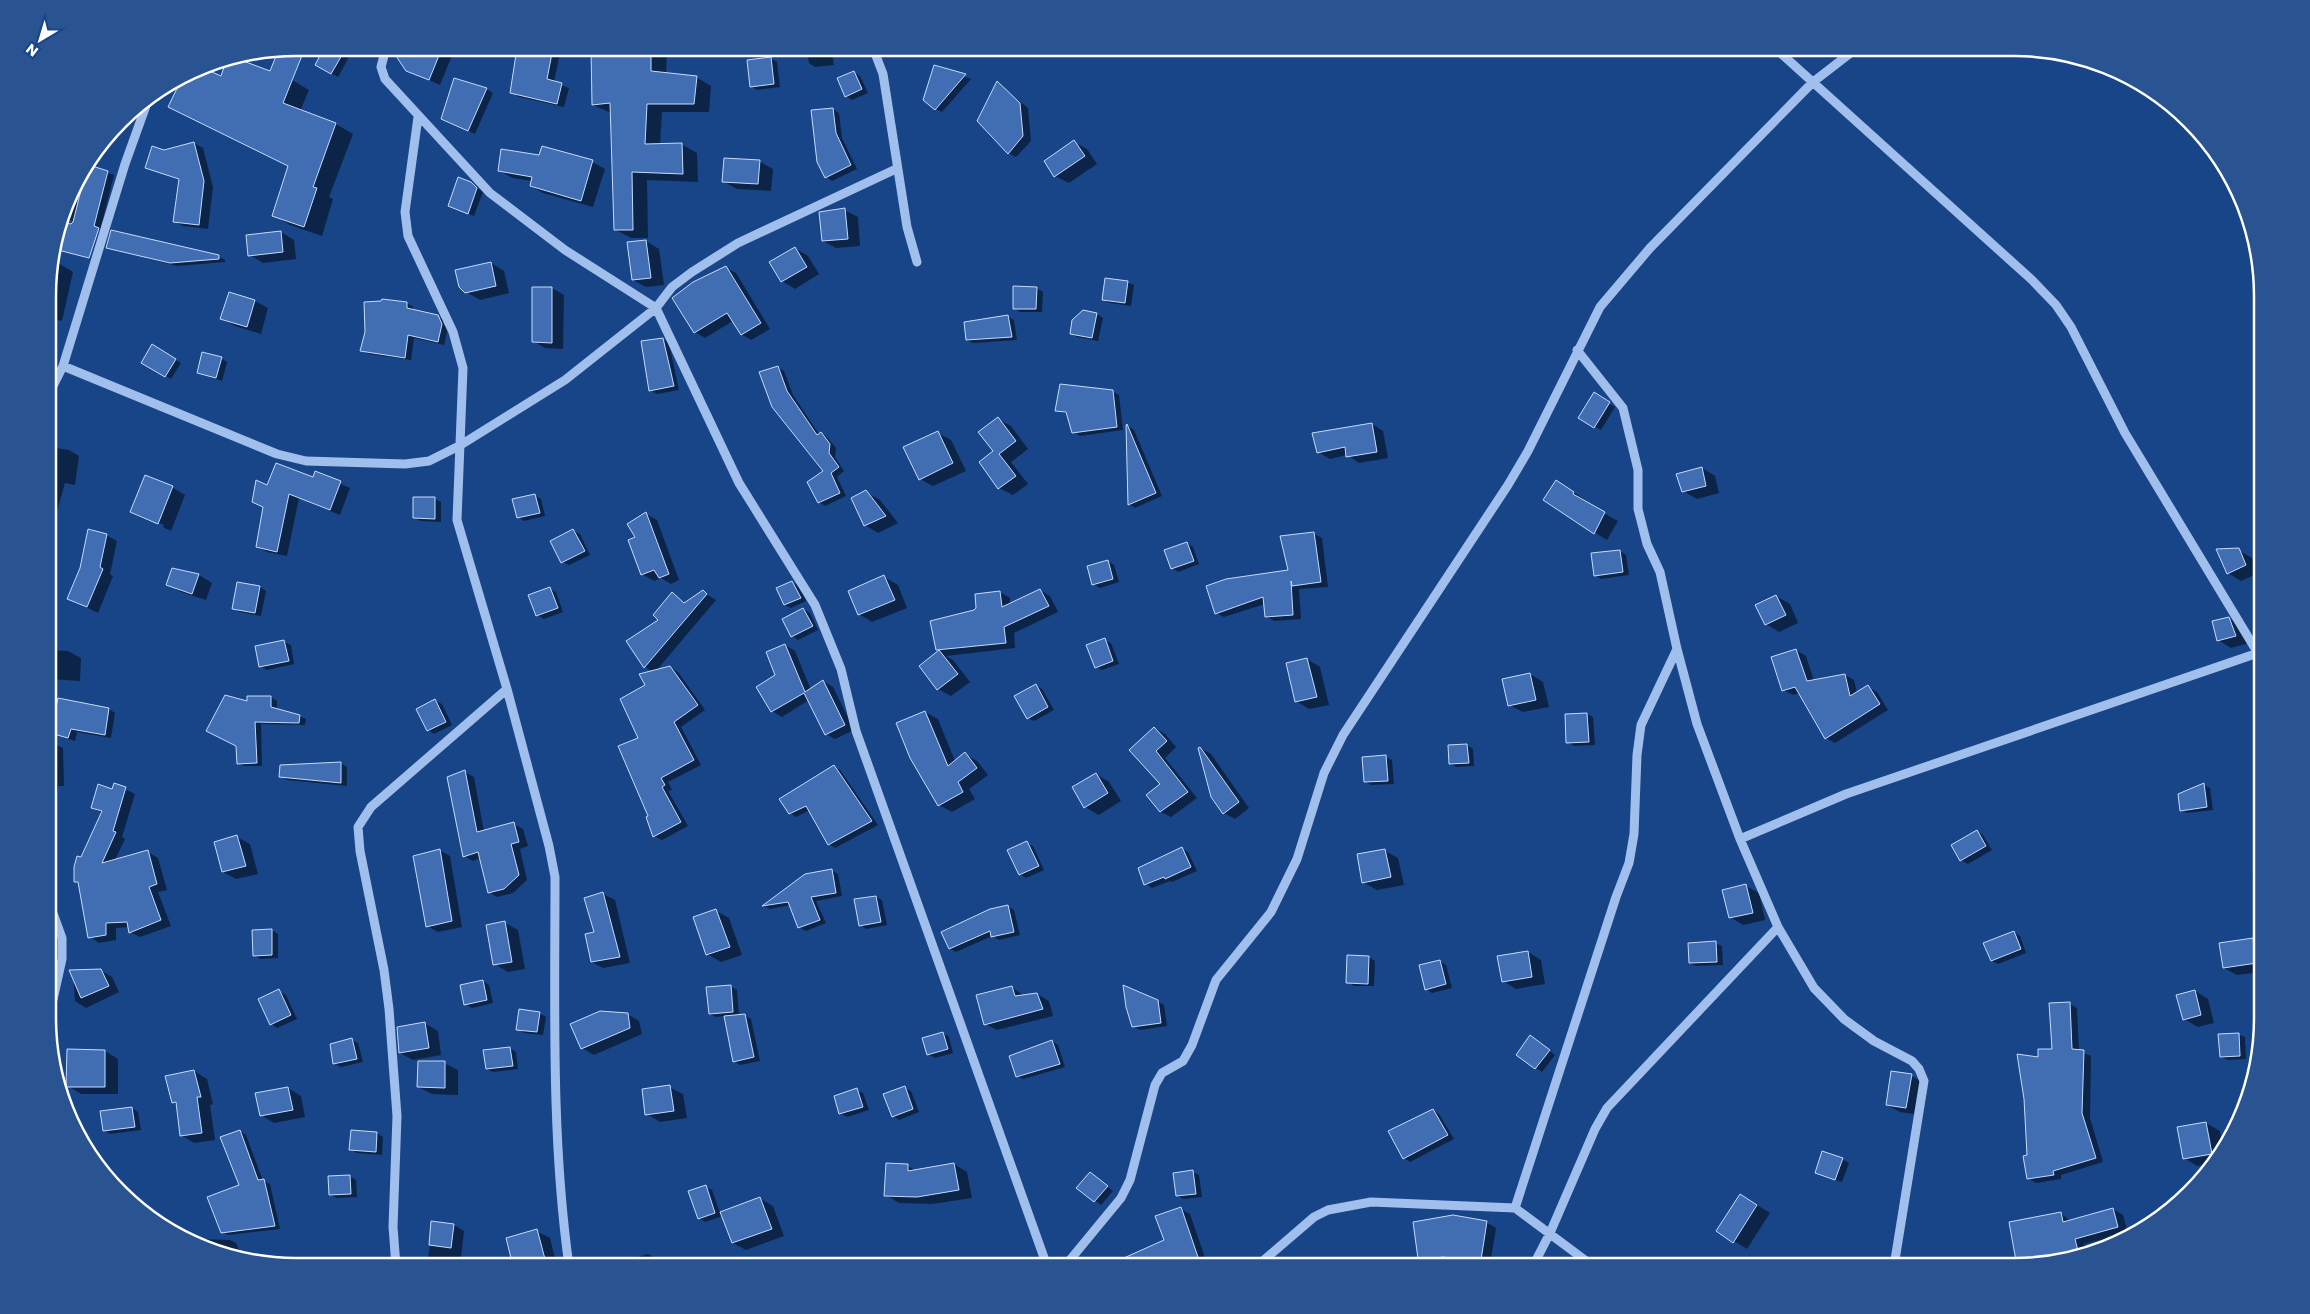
<svg xmlns="http://www.w3.org/2000/svg" width="2310" height="1314" font-family="Poppins,sans-serif">
<style>
.shadow{fill:#0007}
.building{fill:#416eb2;stroke:#c6dbfa}
.lines{fill:none;stroke-linecap:round;stroke-linejoin:round}
.minor{stroke:#a0bfed;stroke-width:9}
.rim{fill:none;stroke:#fff;stroke-width:2.5}
</style>
<rect width="100%" height="100%" fill="#184488"/>
<path class="shadow" d="M326,48H332L349,57L338,77L316,65Z
M400,48H455L440,85L407,70L394,52Z
M518,48H561L554,82L569,88L564,107L519,97L511,92Z
M592,48H667L666,74L696,77L711,86L709,112H662L660,145L681,144L697,153L698,182L647,180L648,238H631L616,230L611,113L593,105Z
M806,48H831L834,65L815,67L809,63Z
M770,58L777,62L780,87L757,90L751,86Z
M935,66L971,79L942,112L936,109Z
M200,68L221,78L292,80L309,90L300,111L336,124L353,134L329,197L333,199L322,236L290,225L273,215L289,166L170,107L184,77Z
M854,72L860,76L868,93L852,100L846,96Z
M997,83L1028,108L1031,141L1016,157L1008,153Z
M487,89L493,93L475,134L448,122Z
M833,109L839,113L842,138L857,169L832,181L826,177Z
M1074,142L1087,149L1097,164L1069,183L1055,176Z
M194,143L203,148L213,187L208,229L183,226L174,221L180,180L147,167L164,151Z
M540,157L592,162L605,169L593,207L543,193L531,186L533,181L512,178L499,170Z
M759,161L773,169L771,191L737,189L724,182Z
M88,166L114,175L100,230L64,218L69,201L79,202Z
M471,183L483,192L474,216L449,206Z
M844,210L858,217L860,246L836,248L823,241Z
M281,232L294,240L296,259L263,263L250,255Z
M646,241L659,249L664,285L646,287L633,280Z
M795,248L808,256L819,274L795,289L782,281Z
M143,256H218L225,260V262L177,266L149,259Z
M491,263L504,271L509,293L480,300L466,292Z
M60,264L73,272L62,321L50,318V265Z
M726,268L736,273L770,329L751,340L741,334L733,321L705,338L695,332L673,298Z
M1127,282L1134,285L1131,306L1110,303L1103,300Z
M552,288L564,295L563,349L545,348L533,341Z
M1037,288L1043,292L1042,312H1020L1014,308Z
M255,301L268,308L261,334L235,326L222,319Z
M407,303L413,307V311L438,317L445,320L448,328L444,345L414,338L411,360L368,354L362,350Z
M1097,314L1103,318L1098,341L1077,337L1071,333Z
M1007,316L1014,320L1017,340L973,343L967,340Z
M663,339L669,343L679,390L657,394L650,390Z
M152,346L181,363L171,379L143,362Z
M221,358L227,362L222,381L198,372Z
M778,367L784,371L793,395L819,434L821,433L827,437L836,448L835,457L844,471L837,477L846,496L825,506L819,502L825,472L773,407Z
M1112,391L1119,395L1123,430L1080,436L1074,432L1068,414L1057,410Z
M1594,394L1615,407L1601,430L1580,418Z
M998,419L1011,426L1028,449L1011,462L1028,484L1013,495L999,488L995,452Z
M1372,424L1383,431L1388,458L1359,463L1347,455L1330,459L1318,452Z
M1128,426L1134,430L1162,496L1135,508L1129,504Z
M938,433L951,440L966,471L933,486L920,479Z
M50,447L69,450L79,456L75,485L65,483L50,536Z
M1702,468L1715,476L1719,493L1697,499L1683,491Z
M316,473L350,488L340,515L299,498L287,556L267,552L257,547L268,487L313,479Z
M172,487L185,495L171,531L163,527L164,525L144,517V519L131,512Z
M1570,489L1586,501L1585,503L1618,521L1607,540L1594,532Z
M866,492L880,500L898,523L878,533L865,525Z
M535,496L541,499L545,516L524,521L518,517Z
M435,499L441,502V522L420,521L414,517Z
M646,514L657,520L679,580L671,584L661,578L654,581L642,574L637,538Z
M573,531L580,534L590,555L569,565L562,562Z
M1314,534L1322,538L1328,587L1299,589L1301,619L1274,621L1266,616L1265,604L1224,617L1216,613L1289,571Z
M106,535L117,541L110,574L113,576L98,613L68,598Z
M1187,543L1193,547L1199,564L1178,572L1172,568Z
M2238,550L2252,558L2259,573L2241,581L2228,573Z
M1620,551L1626,555L1629,575L1601,579L1595,575Z
M1108,561L1114,565L1119,582L1100,588L1093,584Z
M172,570L199,575L212,583L206,600L181,592L168,584Z
M884,577L898,585L907,608L872,622L859,614Z
M792,582L799,586L806,601L791,608L784,605Z
M238,583L260,587L266,591L261,616L239,612L233,608Z
M550,589L556,592L563,612L544,619L537,615Z
M1040,590L1050,596L1058,612L1014,633L1015,648L946,656L953,660L970,682L951,696L938,689L921,666L940,651L937,649L1000,592L1010,598V604Z
M703,592L716,600L656,671L670,667L678,672L705,710L681,727L701,765L668,782L672,790L668,791L688,826L662,840L654,836L640,739L646,685L653,672L645,667L628,641L660,620L672,594L686,603Z
M1776,596L1790,604L1798,623L1779,632L1766,624Z
M803,609L810,613L818,630L798,640L792,636Z
M2228,618L2242,626L2249,643L2231,648L2218,640Z
M1105,640L1111,643L1119,664L1102,670L1096,667Z
M284,642L291,645L294,664L267,670L260,666Z
M785,645L795,651L811,690L823,681L833,687L854,730L835,739L826,734L809,700L782,717L772,711L757,688L777,676Z
M50,650L68,651L81,658L80,681L50,679Z
M1796,650L1806,656L1814,681L1845,675L1854,680L1857,693L1868,687L1877,692L1888,710L1835,743L1826,738L1800,693L1793,695L1783,690Z
M1307,659L1320,667L1329,705L1309,709L1296,701Z
M1530,674L1543,682L1549,707L1523,712L1509,705Z
M1035,685L1042,689L1054,710L1034,721L1028,718Z
M271,697L277,701V710L300,716L306,719L305,725L261,724L262,766H244L238,763L237,746L248,702Z
M59,700L109,709L115,713L111,738L77,732L75,741L50,733Z
M435,701L442,704L452,725L434,734L428,730Z
M925,712L938,719L955,761L965,754L977,761L988,775L969,789L975,799L952,812L939,805Z
M1587,714L1593,717L1595,745L1574,746L1568,742Z
M1155,728L1165,734L1176,747L1165,758L1197,798L1171,817L1161,812L1148,795L1162,784L1131,750Z
M50,742L63,748L64,786H58L56,805L50,803Z
M1467,745L1473,749L1474,766L1456,767L1450,763Z
M1200,748L1211,754L1249,808L1235,819L1224,813Z
M1386,757L1392,760L1394,784L1371,785L1365,781Z
M341,763L347,767V786L287,780L281,776Z
M834,766L840,770L878,825L835,848L829,844L810,810L796,817L790,813Z
M465,772L474,777L484,832L514,824L523,829L528,846L520,849L527,880L513,893L497,897L489,892L481,858L473,861L464,856Z
M1096,774L1109,782L1121,801L1099,815L1085,807L1073,788Z
M2204,785L2210,788L2213,810L2187,813L2181,810Z
M125,789L135,794L122,837L125,839L115,860L148,852L158,858L167,890L158,892L171,926L140,937L130,932L129,927L116,928V940L99,943L90,937L80,884L75,881L102,813L92,808L112,790Z
M1977,831L1983,835L1992,850L1968,864L1961,860Z
M237,837L250,844L258,874L236,879L223,872Z
M1027,843L1033,846L1044,870L1026,878L1020,874Z
M1182,849L1188,852L1197,871L1172,882L1170,881L1152,888L1146,884Z
M439,850L450,856L462,927L438,932L427,926Z
M1385,851L1398,858L1404,885L1377,890L1363,882Z
M831,870L838,874L842,896L816,901L826,923L806,931L799,927L791,905L770,909L764,906L806,875Z
M2262,870V894L2258,891L2252,874Z
M1746,886L1759,893L1765,920L1743,925L1730,917Z
M603,894L615,900L630,963L603,968L592,962Z
M876,897L882,900L887,925L866,929L860,925Z
M1008,906L1014,910L1020,935L999,940L992,936L956,952L950,949Z
M716,911L729,918L742,955L721,962L707,954Z
M505,923L518,930L525,969L508,972L495,964Z
M272,930L278,934V958L260,959L254,955Z
M2014,932L2020,936L2026,953L1998,964L1992,961Z
M2253,939L2262,945V972L2237,975L2224,968Z
M1715,943L1722,946L1723,965L1696,966L1690,963Z
M1528,952L1541,960L1545,984L1516,989L1503,981Z
M1349,957H1369L1375,961L1374,986H1354L1348,982Z
M1440,961L1446,965L1452,988L1432,993L1426,989Z
M100,970L112,977L119,992L86,1008L75,1001L73,971Z
M483,981L489,985L493,1003L472,1008L465,1004Z
M730,986L737,990L739,1016L744,1015L751,1019L760,1061L740,1065L734,1061L725,1016L716,1017L710,1014Z
M1012,987L1024,996L1037,994L1049,1001L1053,1016L997,1030L985,1024Z
M279,991L286,995L297,1019L277,1028L271,1024Z
M2195,991L2208,999L2214,1023L2198,1027L2184,1019Z
M1157,1001L1164,1005L1167,1026L1140,1030L1133,1026Z
M2070,1004L2077,1008L2079,1051L2091,1056L2090,1118L2103,1162L2061,1175V1179L2036,1183L2028,1178L2039,1058L2053,1050Z
M539,1013L546,1017L543,1035L524,1033L518,1029Z
M627,1014L639,1021L642,1034L594,1055L582,1048Z
M424,1023L438,1031L441,1055L413,1060L400,1053Z
M943,1033L949,1037L953,1053L935,1058L928,1054Z
M2238,1034L2245,1037L2246,1059L2228,1060L2221,1057Z
M352,1040L358,1043L363,1062L341,1067L335,1064Z
M1052,1041L1058,1045L1065,1067L1023,1079L1017,1076Z
M1537,1041L1555,1055L1542,1072L1517,1054Z
M510,1048L516,1052L518,1069L493,1072L487,1069Z
M105,1051L118,1059V1094H81L68,1086Z
M444,1063L458,1070V1095L432,1094L418,1087Z
M194,1071L207,1079L213,1104L210,1105L215,1140L194,1143L181,1135L177,1105L173,1102Z
M1911,1076L1925,1083L1920,1115L1900,1112L1887,1105Z
M669,1087L683,1094L687,1118L660,1122L647,1114Z
M288,1088L301,1096L305,1117L274,1123L261,1115Z
M905,1088L911,1091L919,1112L899,1120L893,1116Z
M857,1090L863,1093L869,1110L847,1117L840,1113Z
M132,1108L138,1112L141,1130L110,1134L104,1130Z
M1433,1110L1439,1114L1454,1139L1410,1162L1404,1158Z
M2206,1123L2220,1131L2223,1150L2214,1163L2197,1166L2184,1158Z
M240,1131L246,1135L263,1181L270,1184L280,1229L228,1235L222,1232L240,1186Z
M377,1133L383,1137L382,1155L357,1153L351,1150Z
M1842,1159L1849,1163L1842,1182L1823,1176Z
M954,1164L967,1172L972,1198L932,1204L899,1203L886,1195L908,1166L916,1171Z
M1193,1172L1199,1175L1202,1197L1183,1199L1177,1195Z
M350,1176L356,1180L357,1197L336,1198L330,1194Z
M1096,1177L1113,1191L1101,1205L1078,1188Z
M705,1187L712,1190L720,1213L759,1198L773,1206L784,1236L746,1250L733,1243L723,1216L705,1222L699,1218Z
M1754,1203L1770,1213L1747,1249L1734,1241Z
M1181,1209L1190,1214L1208,1266H1109L1165,1241Z
M2113,1209L2123,1215L2128,1233L2084,1244L2087,1255L2028,1266L2018,1260L2060,1213L2071,1221Z
M1486,1222L1496,1228L1490,1265L1450,1262V1266H1421L1415,1223Z
M433,1223L454,1225L464,1231L460,1266H427Z
M536,1231L550,1238L557,1266H515L507,1239Z
M201,1239L230,1240L236,1243L243,1259L232,1258L205,1247Z
M648,1254L662,1262L663,1266H626L624,1261Z"/>
<path class="building" d="M297,48H305L283,103L336,123L313,187L317,188L304,227L272,216L288,166L168,107L182,78L201,67L221,76L226,61L238,59L270,71L278,51Z
M324,48H346L331,74L315,65Z
M392,48H442L429,80L406,71L392,50Z
M517,48H553L547,79L562,83L557,104L510,93Z
M591,48H651V71L697,76L694,104H647L645,144L682,143L683,174L632,172L633,230H614L610,103L592,105Z
M771,57L774,84L750,87L747,60Z
M934,65L966,74L935,110L923,100Z
M854,71L862,89L845,97L837,78Z
M454,78L487,88L468,131L441,119Z
M997,81L1020,103L1023,136L1008,154L977,121Z
M833,108L836,133L851,165L825,178L817,162L811,110Z
M1074,140L1085,156L1054,177L1044,161Z
M194,142L204,181L199,225L173,222L179,179L145,168L152,146L164,150Z
M542,146L593,160L581,201L530,186L532,177L498,171L501,149L539,155Z
M724,158L760,160L758,184L722,182Z
M89,165L108,171L94,226L99,228L89,258L58,250L65,223L71,224L73,222L86,170Z
M458,177L471,182L477,188L468,214L448,206Z
M845,208L848,239L822,241L819,212Z
M111,230L219,255V259L170,263L106,248Z
M281,231L283,252L248,256L246,235Z
M646,240L651,278L632,280L627,242Z
M795,247L807,267L781,282L769,262Z
M491,262L496,286L465,293L459,287L455,270Z
M726,266L761,323L741,335L727,313L694,333L672,298L693,282Z
M1105,278L1128,281L1125,303L1102,300Z
M1013,286L1037,287L1036,309H1013Z
M532,287H552V343L532,342Z
M229,292L255,300L247,327L220,319Z
M382,299L407,302V308L438,315L442,324L438,342L408,335L405,358L360,351L365,332L364,302L381,301Z
M1083,310L1097,313L1092,338L1070,334L1072,320Z
M1008,315L1012,337L966,340L964,322Z
M663,338L674,386L649,391L641,341Z
M152,344L176,359L165,377L141,363Z
M202,352L222,357L216,378L197,373Z
M778,366L787,391L817,435L821,432L830,444L829,453L839,467L831,473L840,493L818,503L807,482L823,471L772,407L759,372Z
M1060,384L1113,390L1117,427L1072,433L1066,412L1055,411Z
M1594,392L1610,402L1594,428L1578,418Z
M998,417L1016,441L999,454L1016,476L998,489L979,462L993,451L978,432Z
M1372,423L1377,452L1346,457L1345,447L1317,453L1312,433Z
M1127,424L1156,493L1128,505L1126,425Z
M938,431L953,463L919,480L903,447Z
M276,463L313,477L315,471L341,481L330,510L289,494L277,552L256,547L263,507L252,502L256,480L267,485Z
M1702,467L1706,486L1682,492L1676,474Z
M145,475L173,486L158,524L130,512Z
M1556,480L1574,492L1573,494L1605,512L1594,534L1543,500Z
M866,490L886,516L864,526L851,498Z
M535,494L540,513L517,518L512,499Z
M413,497H435V519L413,518Z
M646,512L669,574L659,578L654,570L641,575L628,540L635,537L627,524Z
M88,529L107,534L100,567L103,569L87,607L67,599L80,568Z
M573,529L585,551L561,563L550,541Z
M1314,532L1321,582L1292,586L1291,581L1293,615L1265,617L1263,597L1215,614L1206,586L1226,579L1288,570L1280,536Z
M1187,542L1194,561L1171,569L1164,550Z
M2239,548L2246,565L2227,574L2216,549Z
M1620,550L1623,572L1594,576L1591,553Z
M1108,560L1113,579L1092,585L1087,566Z
M172,568L199,574L192,594L166,585Z
M884,575L895,600L858,615L848,591Z
M792,581L801,598L784,605L776,588Z
M237,582L260,586L255,613L232,609Z
M550,587L558,608L536,616L528,595Z
M1040,589L1049,606L1004,627L1006,643L936,650L930,621L974,610L976,608L975,594L1000,591L1002,607Z
M703,590L707,594L644,668L626,641L658,620L653,615L672,592L684,603Z
M1776,595L1786,615L1765,625L1755,605Z
M803,608L813,626L791,637L782,619Z
M2229,617L2236,636L2217,641L2212,621Z
M1105,638L1113,661L1095,668L1086,645Z
M284,640L289,661L259,667L255,646Z
M785,644L805,692L823,680L845,725L825,735L804,693L771,712L756,687L775,675L766,652Z
M1796,649L1807,681L1845,674L1850,696L1868,685L1880,704L1825,739L1795,687L1782,691L1771,657Z
M939,650L958,674L937,690L919,666Z
M1307,658L1317,697L1295,702L1286,663Z
M670,666L698,705L674,722L694,760L661,778L665,785L662,787L681,822L653,837L646,817L648,816L618,746L638,738L620,699L645,685L639,674Z
M1530,673L1536,700L1508,706L1502,679Z
M1036,684L1048,707L1027,719L1014,696Z
M225,695L247,701V696H271V707L300,715L299,723L255,722L257,763L237,764L236,746L206,731Z
M58,698L109,708L105,735L71,729L68,738L50,733Z
M435,699L446,722L427,731L416,709Z
M925,711L948,766L965,752L977,768L958,782L963,792L938,806L910,758L896,723Z
M1587,713L1589,742L1566,743L1565,714Z
M1154,727L1167,741L1156,751L1188,792L1160,812L1146,795L1160,784L1129,750Z
M1467,744L1469,763L1449,764L1448,745Z
M1200,747L1239,802L1223,814L1211,797L1198,748Z
M1386,755L1388,781L1364,782L1362,757Z
M341,762V783L279,777L280,765Z
M834,765L872,821L828,845L806,806L789,814L779,799Z
M465,770L477,832L514,822L519,842L511,844L519,875L504,889L488,893L478,852L463,857L447,777Z
M1096,773L1108,793L1084,808L1072,787Z
M114,783L126,787L113,831L116,832L102,863L148,850L157,884L149,887L161,920L129,933L127,922L106,923V935L88,938L78,882H74V867L77,856L81,857L102,811L91,808L98,784L112,789Z
M2204,783L2207,807L2180,811L2178,794Z
M1977,830L1986,846L1960,861L1951,845Z
M237,835L246,866L222,872L214,842Z
M1027,841L1039,866L1019,875L1007,850Z
M1182,847L1191,867L1165,879L1164,877L1144,885L1138,868Z
M440,849L452,921L426,927L413,856Z
M1385,849L1391,877L1362,883L1357,854Z
M832,869L836,893L811,897L820,920L798,928L788,902L762,906L805,874Z
M1746,884L1753,913L1729,918L1722,890Z
M603,892L620,957L591,962L585,934L594,932L584,898Z
M876,896L881,922L859,926L854,899Z
M1008,905L1014,932L991,937L990,931L949,949L941,932L990,909Z
M716,909L730,947L706,955L693,917Z
M505,921L512,962L493,965L486,925Z
M272,929V955L253,956L252,930Z
M2014,931L2021,949L1991,961L1983,943Z
M2253,938L2257,963L2223,968L2219,943Z
M1716,941L1717,962L1689,963L1688,943Z
M1528,951L1532,977L1502,982L1497,956Z
M1347,955L1369,956L1368,984L1346,983Z
M1440,960L1446,984L1425,990L1419,965Z
M101,969L109,986L81,998L69,970Z
M483,980L487,1000L464,1005L460,985Z
M731,985L733,1012L709,1014L706,987Z
M1123,985L1158,1000L1161,1023L1132,1027L1126,1007Z
M1012,986L1015,996L1037,993L1043,1009L984,1025L976,995Z
M279,989L291,1015L270,1025L258,999Z
M2195,990L2201,1015L2183,1020L2176,995Z
M2070,1002L2072,1049L2084,1050L2082,1113L2096,1158L2053,1171L2054,1175L2027,1179L2023,1156L2027,1155L2024,1099L2017,1054L2038,1057V1049H2052L2049,1003Z
M519,1009L540,1012L537,1032L516,1030Z
M600,1011L628,1013L630,1028L581,1049L570,1024Z
M745,1014L754,1057L733,1062L724,1016Z
M425,1022L429,1048L399,1053L397,1027Z
M943,1032L948,1049L927,1055L922,1038Z
M2239,1033L2240,1056L2220,1057L2218,1034Z
M1530,1035L1550,1050L1535,1069L1516,1055Z
M352,1038L357,1059L333,1064L330,1044Z
M1052,1040L1060,1064L1016,1077L1009,1056Z
M510,1047L513,1066L486,1069L483,1050Z
M67,1049L105,1050V1087H66Z
M418,1061H445V1088L417,1087Z
M194,1070L201,1097H197L202,1133L180,1136L176,1102L172,1103L165,1076Z
M1891,1071L1912,1074L1906,1108L1886,1105Z
M670,1085L674,1111L645,1115L642,1089Z
M905,1086L913,1109L892,1117L883,1094Z
M288,1087L293,1110L260,1116L255,1093Z
M857,1088L863,1107L839,1114L834,1096Z
M132,1107L135,1127L103,1131L100,1111Z
M1433,1109L1448,1135L1403,1159L1388,1131Z
M2206,1122L2212,1154L2183,1159L2177,1127Z
M240,1130L258,1180L264,1179L275,1226L221,1233L207,1197L239,1185L220,1137Z
M351,1130L377,1132L376,1152L349,1150Z
M1822,1151L1843,1158L1835,1180L1815,1173Z
M886,1163L908,1164V1171L954,1163L959,1190L917,1197L884,1196Z
M1193,1170L1196,1194L1176,1196L1173,1173Z
M1090,1172L1108,1186L1094,1202L1076,1188Z
M350,1175L351,1194L329,1195L328,1176Z
M706,1185L715,1213L698,1219L688,1191Z
M1740,1194L1757,1205L1733,1243L1716,1231Z
M760,1197L772,1229L732,1243L720,1212Z
M1181,1207L1201,1266H1106L1164,1240L1155,1216Z
M2113,1208L2118,1227L2075,1239L2078,1251L2016,1261L2009,1222L2061,1212L2063,1222Z
M1453,1215L1487,1221L1481,1260L1441,1257V1266H1419L1413,1222Z
M431,1221L454,1224L451,1248L429,1245Z
M537,1229L545,1259L513,1266L506,1238Z"/>
<g class="lines">
<path class="minor" d="M386,48L381,67L385,79L490,193L565,250L656,308L739,483L815,605L841,669L856,731L1047,1266
M873,48L883,74L907,227L917,262
M1775,48L2032,280L2056,305L2071,327L2125,433L2262,660
M418,117L405,212L408,236L453,332L463,368L457,520L507,689L549,846L555,877C555,1007 551,1137 569,1266
M1577,350L1623,408L1638,470V509L1647,544L1660,572L1677,649L1697,724L1740,839L1778,927L1814,988L1844,1019L1874,1041L1912,1061L1919,1069L1924,1081L1894,1266
M63,366L277,454L306,461L405,464L429,461L459,446L565,380L656,308L672,287L692,272L738,243L896,169
M50,392L63,366L125,164L148,100
M1740,839L1846,794L2258,653
M50,905L62,938V959L50,1013
M1515,1208L1616,897L1629,863L1634,834L1637,755L1641,725L1677,649
M396,1266L393,1227L397,1116L389,1009L384,970L360,851L358,827L371,807L507,689
M1065,1266L1121,1198L1130,1180L1155,1085L1162,1073L1183,1061L1192,1045L1216,980L1271,912L1297,859L1324,773L1343,735L1508,485L1528,451L1600,307L1650,248L1813,82L1857,48
M1257,1266L1314,1217L1328,1210L1371,1202L1515,1208L1593,1266
M1533,1266L1550,1233L1595,1129L1607,1108L1778,927"/>
</g>
<path d="M0 0H2310V1314H0ZM296 56H2014A240 240 0 0 1 2254 296V1018A240 240 0 0 1 2014 1258H296A240 240 0 0 1 56 1018V296A240 240 0 0 1 296 56Z" fill="#2a5392" fill-rule="evenodd"/>
<path class="rim" d="M296 56H2014A240 240 0 0 1 2254 296V1018A240 240 0 0 1 2014 1258H296A240 240 0 0 1 56 1018V296A240 240 0 0 1 296 56Z"/>
<g transform="translate(40 40) rotate(218)" stroke="#184488" stroke-width="4" paint-order="stroke">
<path d="M0-4L9 19L0 12L-9 19Z" fill="#ffffff"/>
<text y="-8" font-size="14" font-weight="bold" text-anchor="middle" fill="#ffffff">N</text>
</g>
</svg>
